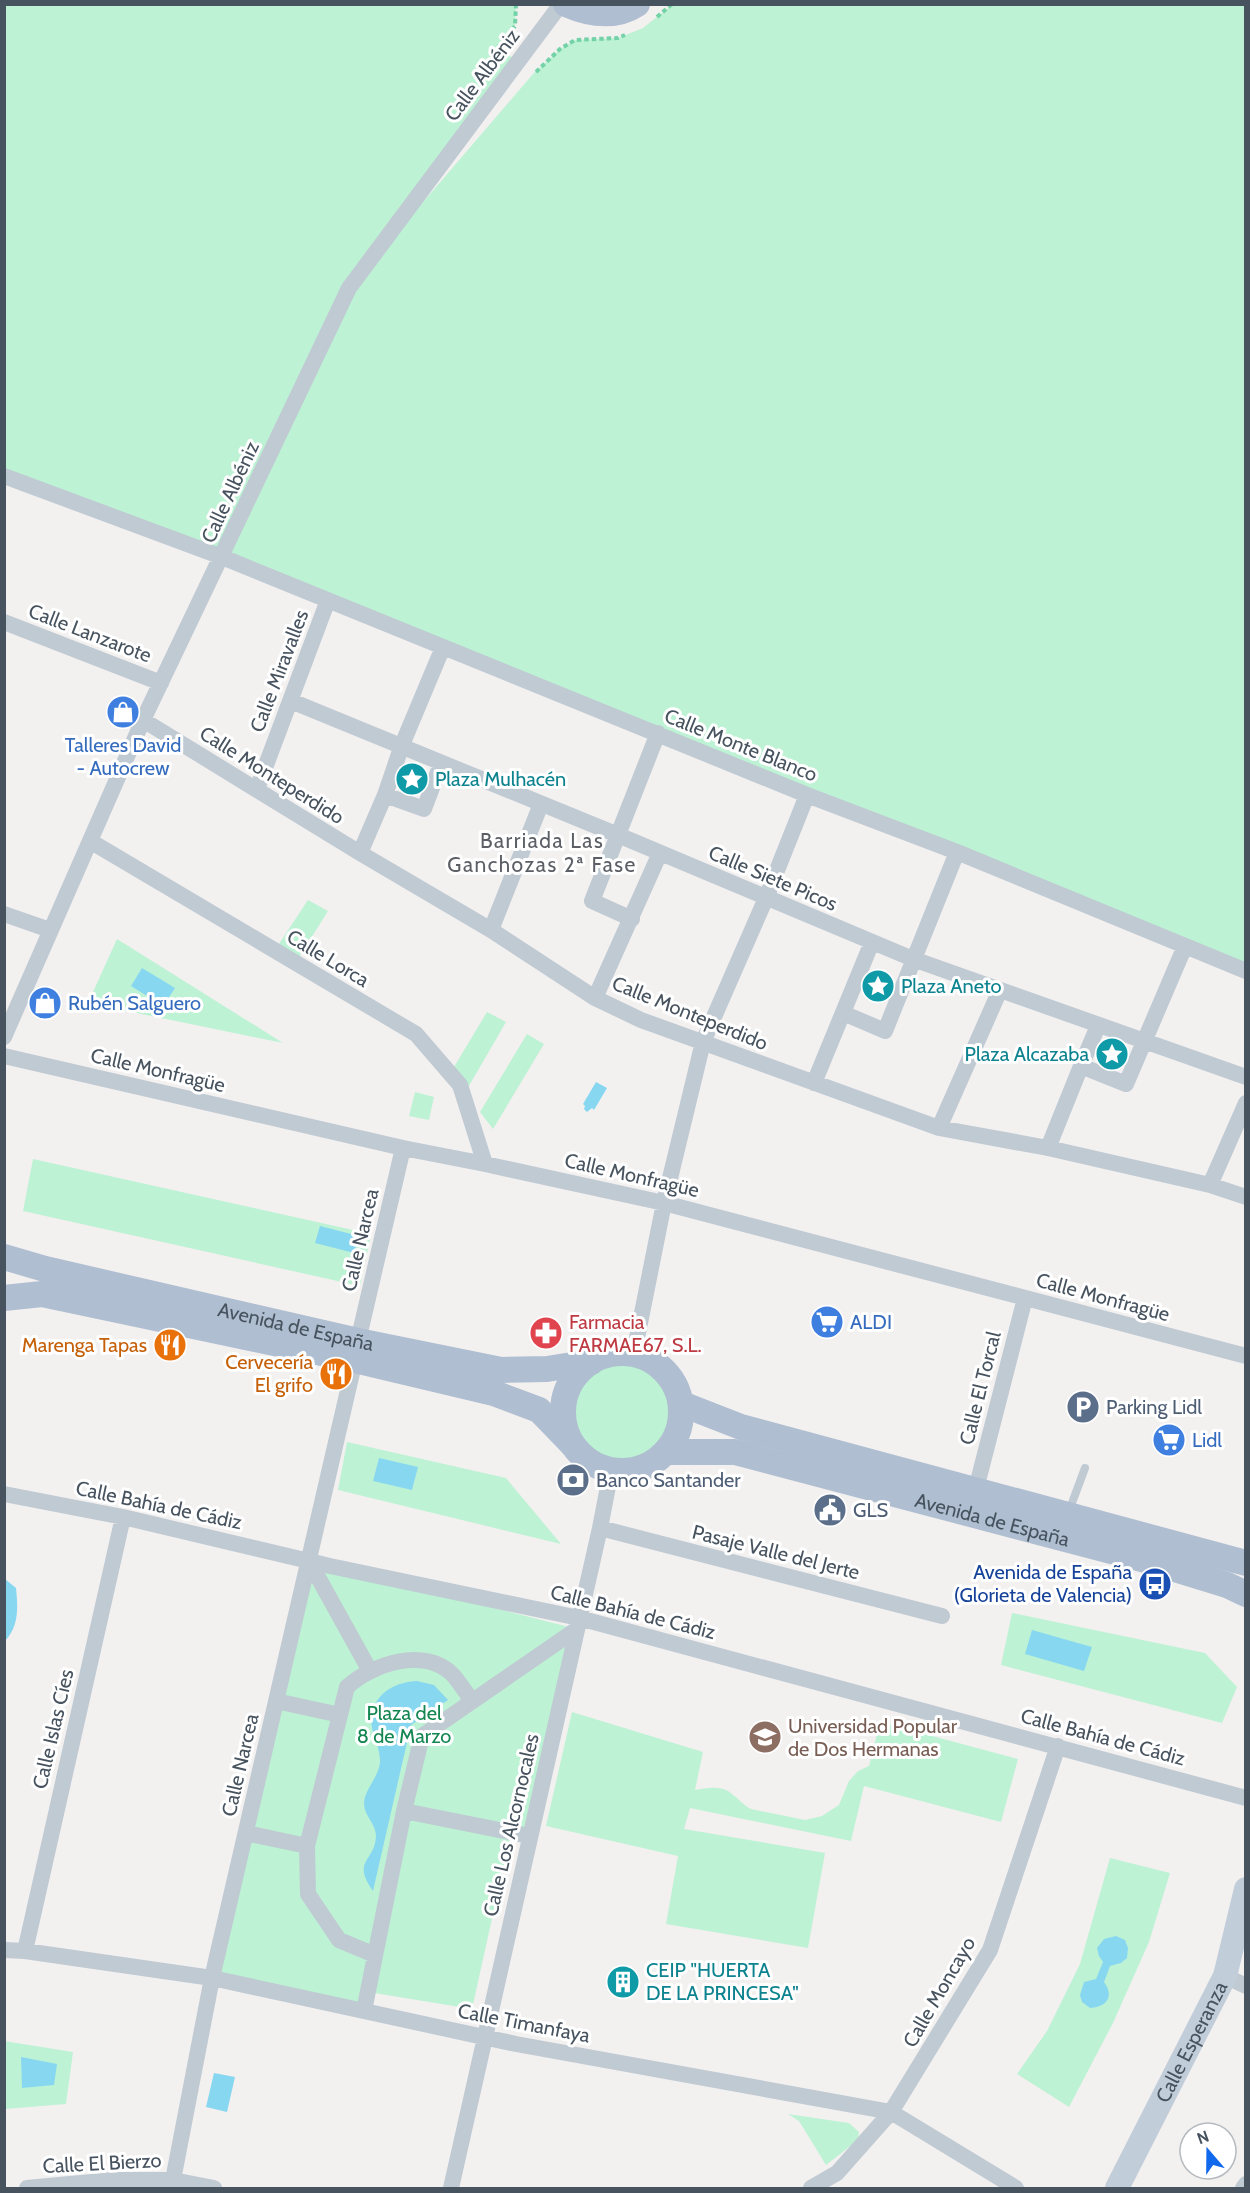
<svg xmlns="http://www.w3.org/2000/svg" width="1250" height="2193" font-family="Cabin,sans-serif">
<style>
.green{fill:#bdf2d4}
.water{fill:#88d7f1}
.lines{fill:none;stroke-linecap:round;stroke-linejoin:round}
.path{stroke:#73d2a7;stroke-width:4;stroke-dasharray:4.5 3;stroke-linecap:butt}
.lane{stroke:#c0cad3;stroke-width:8}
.street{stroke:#c0cad3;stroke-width:16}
.secondary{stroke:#c2cdda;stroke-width:24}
.primary{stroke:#afbed0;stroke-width:26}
.labels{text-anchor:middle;stroke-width:6;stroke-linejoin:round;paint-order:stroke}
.street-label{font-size:20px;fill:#47535f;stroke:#fff}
.shop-label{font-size:20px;fill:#366cbe;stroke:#fff;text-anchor:start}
.culture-label{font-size:20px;fill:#0d838f;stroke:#fff;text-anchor:start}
.health-label{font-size:20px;fill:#be3a42;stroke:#fff;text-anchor:start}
.food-label{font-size:20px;fill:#c56008;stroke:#fff;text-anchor:end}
.service-label{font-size:20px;fill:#4e5e75;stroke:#fff;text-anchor:start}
.transit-label{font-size:20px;fill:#164399;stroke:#fff;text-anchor:end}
.park-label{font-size:20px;fill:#138651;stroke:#fff}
.education-label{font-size:20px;fill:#785e54;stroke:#fff;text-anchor:start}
.neighbourhood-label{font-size:21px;letter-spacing:1.5px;fill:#5c6066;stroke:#fff}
</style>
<rect width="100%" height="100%" fill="#f3f0f0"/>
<path class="green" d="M4,5H516L515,26L498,47L518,62L358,278L533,74L560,49L575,40L618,38L643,28L672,5H1245V971L5,476Z
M308,900L328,911L298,959L277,947Z
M117,939L283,1043L88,1003Z
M487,1012L506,1022L466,1091L454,1067Z
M527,1034L544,1044L493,1129L480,1112Z
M415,1092L434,1097L429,1120L409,1116Z
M33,1159L371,1234L360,1286L23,1211Z
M575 1411a48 48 0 1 1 96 0a48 48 0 1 1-96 0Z
M347,1442L506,1478L561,1544L338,1490Z
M309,1561L577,1629L529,1836L511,1833L472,2009L368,1992L364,2011L212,1978Z
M1012,1613L1205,1653L1237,1687L1222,1723L1001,1665Z
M572,1712L703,1752L695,1790C707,1788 722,1785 732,1794C739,1799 743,1805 751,1809L805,1820L822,1816L839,1805L849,1781L858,1771L869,1766L880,1722L1018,1759L1001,1822L864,1786L851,1841L690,1808L684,1829L825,1853L808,1948L666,1924L678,1856L546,1826Z
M1110,1858L1170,1873L1149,1942L1113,2023L1069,2107L1017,2074L1047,2031L1080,1964Z
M4,2041L73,2052L66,2104L5,2109Z
M788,2114L849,2123L859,2132L858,2140L826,2165L799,2121Z"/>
<path class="water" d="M142,968L175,988L163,1006L131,986Z
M596,1082L607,1088L594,1110L592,1108L587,1112L584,1109L585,1106L583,1104Z
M320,1226L359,1236L354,1253L315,1243Z
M379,1458L418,1467L412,1490L373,1481Z
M5,1579L16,1588C18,1608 19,1626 5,1641Z
M1032,1630L1092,1647L1084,1671L1025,1654Z
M417,1681L434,1685L448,1700L411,1725L373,1891C351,1860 375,1862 376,1836C376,1821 360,1814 365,1797C369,1785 378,1776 380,1763C381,1743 366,1729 373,1709C380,1690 398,1682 417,1681Z
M1116,1936L1125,1940L1128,1948L1127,1958L1121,1963L1110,1966L1104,1982C1115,1997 1106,2007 1090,2008L1082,2002L1080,1995L1084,1982L1096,1979L1103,1962L1099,1956L1097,1948L1104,1939Z
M21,2057L57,2064L54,2085L22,2088Z
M214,2073L235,2077L227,2112L206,2107Z"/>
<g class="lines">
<path class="path" d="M657,17L672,4
M504,52L498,47L515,26L516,4
M536,72L560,49L575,40L618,38L625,35"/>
<path class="lane" d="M1069,1511L1085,1468"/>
<path class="street" d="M4,476L222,557L807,795L957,852L1246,971
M4,622L161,683
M291,701L618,835L913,959L1246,1077
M143,720L360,853L491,930L595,998L641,1020L939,1128L1048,1148L1210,1185L1246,1197
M257,789L328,600
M385,795L424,809L441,764
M90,841L416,1034L460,1085L485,1164
M360,853L385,795L402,745L443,647
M4,914L50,930
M632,919L592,901L658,733
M491,930L541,804
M595,998L660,853
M843,1013L885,1031L957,852
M1098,1026L1081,1066L1126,1084L1185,946
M4,1037L143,720L349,288L561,4
M4,1056L403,1148L485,1164L664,1203L1246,1356
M814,1083L872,942
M939,1128L1000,990
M1048,1148L1081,1066
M1210,1185L1246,1103
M358,1341L403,1148
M634,1353L664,1203L703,1042L766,898L807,795
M976,1489L1025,1298
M4,1494L123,1517L330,1566L579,1618L1246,1798
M600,1528L942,1616
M309,1561L370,1671
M276,1701L340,1715
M246,1833L307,1846
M529,1836L404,1811L422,1736L577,1629
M4,1950L25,1951L212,1978L516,2044L891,2112L1016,2188
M25,1951L123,1517
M375,1955L339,1940L308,1894L307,1846L347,1687C372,1664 425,1646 453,1675C460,1683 466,1693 472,1701
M1225,1976L1246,1986
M364,2011L404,1811
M173,2180L212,1978L355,1360
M27,2188L113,2180H173L214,2188
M451,2188L600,1528L611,1471
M811,2188L837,2173L891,2112L990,1950L1058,1746
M1243,2188L1246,2184"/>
<path class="secondary" id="s1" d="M1117,2188L1225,1976L1246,1889"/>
<g class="primary">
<path d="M566,4C589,14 614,19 637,4"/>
<path id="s2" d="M4,1257L45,1269L358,1341L501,1370L547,1369L591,1362"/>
<path d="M4,1298L42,1294L355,1360L494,1393L539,1410L571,1443"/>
<circle cx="622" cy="1412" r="59"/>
<path d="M682,1404L741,1427L1246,1563"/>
<path id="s3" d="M667,1452H735L1149,1561L1227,1585L1246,1594"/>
</g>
</g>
<defs>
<symbol id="shop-disc" viewBox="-11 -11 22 22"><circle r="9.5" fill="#3f7fe0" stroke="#fff"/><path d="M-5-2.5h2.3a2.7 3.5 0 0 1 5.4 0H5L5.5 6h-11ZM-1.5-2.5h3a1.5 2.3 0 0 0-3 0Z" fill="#fff"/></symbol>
<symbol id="sight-disc" viewBox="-11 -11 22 22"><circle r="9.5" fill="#0f9aa8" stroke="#fff"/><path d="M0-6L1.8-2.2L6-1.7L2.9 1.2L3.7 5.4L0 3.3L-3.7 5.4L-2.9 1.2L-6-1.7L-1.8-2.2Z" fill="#fff"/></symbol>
<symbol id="supermarket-disc" viewBox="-11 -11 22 22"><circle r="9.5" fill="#3f7fe0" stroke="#fff"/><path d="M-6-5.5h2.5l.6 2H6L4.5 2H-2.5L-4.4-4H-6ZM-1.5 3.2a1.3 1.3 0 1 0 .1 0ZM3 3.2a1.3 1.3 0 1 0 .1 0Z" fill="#fff"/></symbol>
<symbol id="pharmacy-disc" viewBox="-11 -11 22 22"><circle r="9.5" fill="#e0444e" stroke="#fff"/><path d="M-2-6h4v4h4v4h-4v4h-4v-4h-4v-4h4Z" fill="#fff"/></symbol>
<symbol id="restaurant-disc" viewBox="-11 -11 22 22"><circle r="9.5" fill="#e8710a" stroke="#fff"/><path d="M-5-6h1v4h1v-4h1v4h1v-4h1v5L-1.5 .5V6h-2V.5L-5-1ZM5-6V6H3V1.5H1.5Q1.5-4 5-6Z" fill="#fff"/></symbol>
<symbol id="parking-disc" viewBox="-11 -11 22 22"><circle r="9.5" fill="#5c6f8a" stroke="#fff"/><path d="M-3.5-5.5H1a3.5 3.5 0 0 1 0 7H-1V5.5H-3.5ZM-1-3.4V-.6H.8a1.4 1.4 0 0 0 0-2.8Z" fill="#fff"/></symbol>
<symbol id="bank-disc" viewBox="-11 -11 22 22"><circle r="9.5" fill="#5c6f8a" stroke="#fff"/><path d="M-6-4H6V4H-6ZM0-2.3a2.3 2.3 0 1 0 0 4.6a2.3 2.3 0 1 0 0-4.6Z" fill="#fff"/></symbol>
<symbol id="civic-disc" viewBox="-11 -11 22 22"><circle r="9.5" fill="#5c6f8a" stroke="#fff"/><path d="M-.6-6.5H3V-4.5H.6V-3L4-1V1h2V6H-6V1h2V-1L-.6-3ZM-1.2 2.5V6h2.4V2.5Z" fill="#fff"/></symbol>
<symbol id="bus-disc" viewBox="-11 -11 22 22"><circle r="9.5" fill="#1a4fb4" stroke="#fff"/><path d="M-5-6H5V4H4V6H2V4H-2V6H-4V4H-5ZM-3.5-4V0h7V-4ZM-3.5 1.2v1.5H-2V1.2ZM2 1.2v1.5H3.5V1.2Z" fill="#fff"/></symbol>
<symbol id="university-disc" viewBox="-11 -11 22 22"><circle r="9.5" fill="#8d6e63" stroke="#fff"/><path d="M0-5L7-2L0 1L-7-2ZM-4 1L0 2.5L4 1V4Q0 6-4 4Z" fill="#fff"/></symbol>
<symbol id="building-disc" viewBox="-11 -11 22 22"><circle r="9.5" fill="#0f9aa8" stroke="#fff"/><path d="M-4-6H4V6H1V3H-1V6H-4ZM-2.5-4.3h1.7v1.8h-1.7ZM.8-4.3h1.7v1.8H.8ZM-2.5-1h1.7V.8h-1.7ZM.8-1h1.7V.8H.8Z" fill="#fff"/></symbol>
</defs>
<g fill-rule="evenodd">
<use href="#shop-disc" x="104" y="693" width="38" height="38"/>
<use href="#sight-disc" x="393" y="760" width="38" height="38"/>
<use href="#sight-disc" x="859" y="967" width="38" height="38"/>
<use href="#shop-disc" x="26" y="984" width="38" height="38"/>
<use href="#sight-disc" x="1093" y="1035" width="38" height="38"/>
<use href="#supermarket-disc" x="808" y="1303" width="38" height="38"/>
<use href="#pharmacy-disc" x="527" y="1314" width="38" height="38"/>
<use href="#restaurant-disc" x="151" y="1326" width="38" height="38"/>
<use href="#restaurant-disc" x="317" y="1355" width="38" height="38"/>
<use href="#parking-disc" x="1064" y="1388" width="38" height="38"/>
<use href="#supermarket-disc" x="1150" y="1421" width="38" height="38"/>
<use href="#bank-disc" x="554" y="1461" width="38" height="38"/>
<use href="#civic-disc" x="811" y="1491" width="38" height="38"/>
<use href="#bus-disc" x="1136" y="1565" width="38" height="38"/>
<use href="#university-disc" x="746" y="1718" width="38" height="38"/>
<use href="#building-disc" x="604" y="1963" width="38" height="38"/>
</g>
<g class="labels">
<g class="street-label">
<text transform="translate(482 75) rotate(-53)" y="7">Calle Albéniz</text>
<text transform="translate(230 492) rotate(-65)" y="7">Calle Albéniz</text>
<text transform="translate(90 633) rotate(21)" y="7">Calle Lanzarote</text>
<text transform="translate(279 671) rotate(-69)" y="7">Calle Miravalles</text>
<text transform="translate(741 745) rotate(22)" y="7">Calle Monte Blanco</text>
<text transform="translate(272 775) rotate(32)" y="7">Calle Monteperdido</text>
<text transform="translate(773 878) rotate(23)" y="7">Calle Siete Picos</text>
<text transform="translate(328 958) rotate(31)" y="7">Calle Lorca</text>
<text transform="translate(690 1013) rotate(22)" y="7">Calle Monteperdido</text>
<text transform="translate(158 1070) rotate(13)" y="7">Calle Monfragüe</text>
<text transform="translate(632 1175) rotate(13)" y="7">Calle Monfragüe</text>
<text transform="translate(360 1240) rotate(-77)" y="7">Calle Narcea</text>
<text transform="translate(1103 1297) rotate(15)" y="7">Calle Monfragüe</text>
<text dy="7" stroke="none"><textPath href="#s2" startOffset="300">Avenida de España</textPath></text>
<text transform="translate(980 1388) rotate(-76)" y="7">Calle El Torcal</text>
<text transform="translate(159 1505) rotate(12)" y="7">Calle Bahía de Cádiz</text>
<text dy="7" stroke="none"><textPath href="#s3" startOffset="334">Avenida de España</textPath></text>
<text transform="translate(776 1552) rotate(14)" y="7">Pasaje Valle del Jerte</text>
<text transform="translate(633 1612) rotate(14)" y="7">Calle Bahía de Cádiz</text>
<text transform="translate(53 1729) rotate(-77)" y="7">Calle Islas Cíes</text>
<text transform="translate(1103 1737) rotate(15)" y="7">Calle Bahía de Cádiz</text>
<text transform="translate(240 1765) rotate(-77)" y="7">Calle Narcea</text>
<text transform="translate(511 1825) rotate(-77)" y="7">Calle Los Alcornocales</text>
<text transform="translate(939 1992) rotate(-60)" y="7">Calle Moncayo</text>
<text transform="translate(524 2023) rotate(11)" y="7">Calle Timanfaya</text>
<text dy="7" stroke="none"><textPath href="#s1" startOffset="164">Calle Esperanza</textPath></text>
<text transform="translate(102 2163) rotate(-3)" y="7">Calle El Bierzo</text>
</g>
<g class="shop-label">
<text x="123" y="752" text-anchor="middle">Talleres David<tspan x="123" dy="23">- Autocrew</tspan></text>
<text x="68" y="1010">Rubén Salguero</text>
<text x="850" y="1329">ALDI</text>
<text x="1192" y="1447">Lidl</text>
</g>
<g class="culture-label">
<text x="435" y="786">Plaza Mulhacén</text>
<text x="901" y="993">Plaza Aneto</text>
<text x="1089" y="1061" text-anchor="end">Plaza Alcazaba</text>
<text x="646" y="1977">CEIP "HUERTA<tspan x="646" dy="23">DE LA PRINCESA"</tspan></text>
</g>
<g class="health-label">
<text x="569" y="1329">Farmacia<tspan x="569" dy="23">FARMAE67, S.L.</tspan></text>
</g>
<g class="food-label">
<text x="147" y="1352">Marenga Tapas</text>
<text x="313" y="1369">Cervecería<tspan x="313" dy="23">El grifo</tspan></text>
</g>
<g class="service-label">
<text x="1106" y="1414">Parking Lidl</text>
<text x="596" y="1487">Banco Santander</text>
<text x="853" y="1517">GLS</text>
</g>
<g class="transit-label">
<text x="1132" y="1579">Avenida de España<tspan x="1132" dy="23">(Glorieta de Valencia)</tspan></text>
</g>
<g class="park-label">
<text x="404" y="1720">Plaza del<tspan x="404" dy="23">8 de Marzo</tspan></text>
</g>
<g class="education-label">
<text x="788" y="1733">Universidad Popular<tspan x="788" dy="23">de Dos Hermanas</tspan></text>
</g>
<g class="neighbourhood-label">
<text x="542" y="848">Barriada Las<tspan x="542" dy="24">Ganchozas 2ª Fase</tspan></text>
</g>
</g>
<rect width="1250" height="2193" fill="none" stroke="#47535f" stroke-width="12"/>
<g transform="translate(1208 2151) rotate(340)"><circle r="28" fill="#ffffff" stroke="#b5babf" stroke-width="1.5"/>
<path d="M0-4.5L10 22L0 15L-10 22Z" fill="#1068ed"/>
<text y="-9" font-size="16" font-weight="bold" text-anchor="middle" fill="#47535f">N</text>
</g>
</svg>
